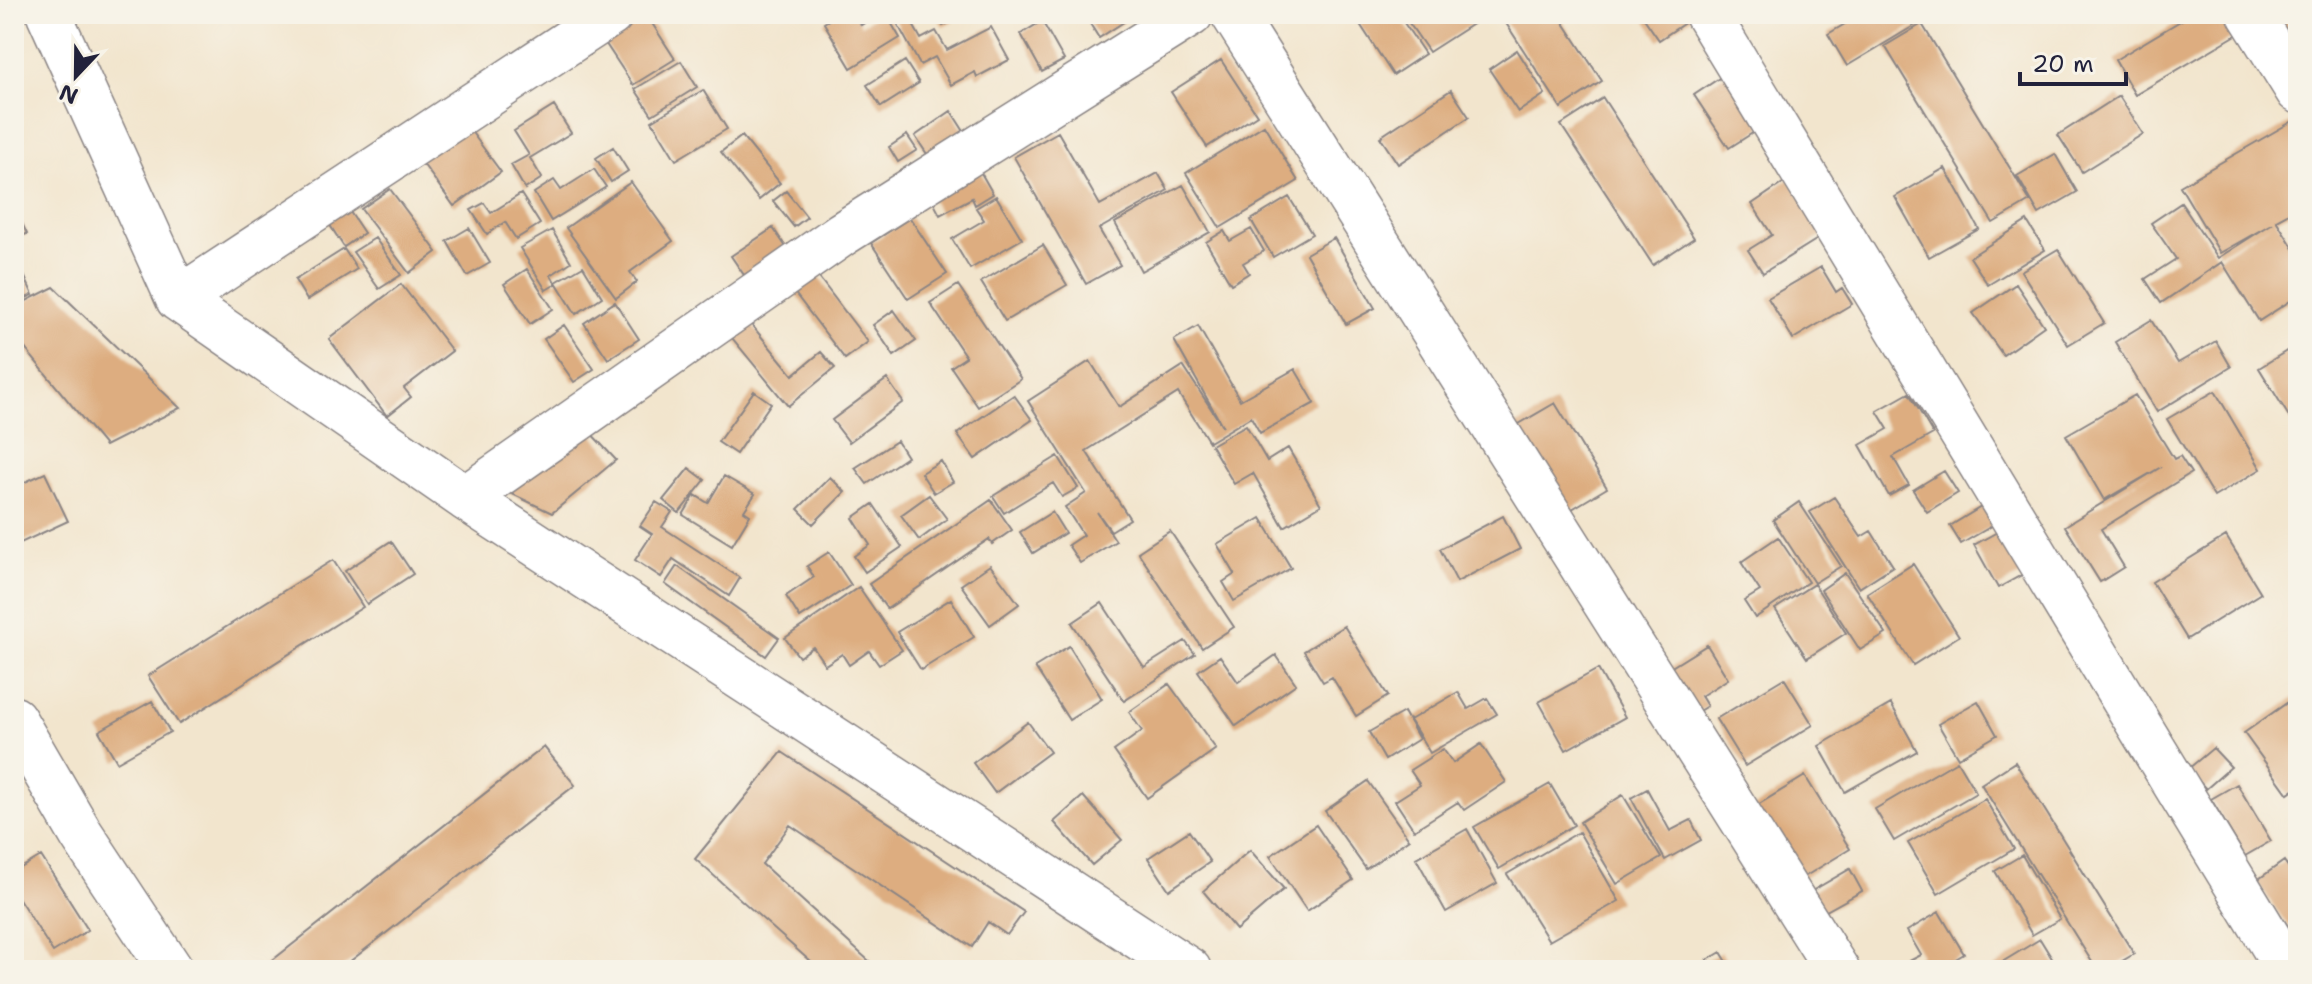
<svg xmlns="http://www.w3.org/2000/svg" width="2312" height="984" font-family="'Shantell Sans',sans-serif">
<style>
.building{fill:#ddad80}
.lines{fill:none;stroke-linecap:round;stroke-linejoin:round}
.minor-casing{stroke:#8a8484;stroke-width:47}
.minor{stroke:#fff;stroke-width:44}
</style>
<rect width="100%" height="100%" fill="#f7f3e8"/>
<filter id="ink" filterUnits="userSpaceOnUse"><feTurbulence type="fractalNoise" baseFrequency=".0125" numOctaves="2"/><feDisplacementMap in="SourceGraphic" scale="16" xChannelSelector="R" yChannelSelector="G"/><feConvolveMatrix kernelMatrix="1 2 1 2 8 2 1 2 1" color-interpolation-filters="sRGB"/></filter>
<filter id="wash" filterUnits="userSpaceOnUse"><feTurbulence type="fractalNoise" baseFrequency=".006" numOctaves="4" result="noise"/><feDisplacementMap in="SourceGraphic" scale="32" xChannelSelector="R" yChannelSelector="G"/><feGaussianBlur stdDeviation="1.8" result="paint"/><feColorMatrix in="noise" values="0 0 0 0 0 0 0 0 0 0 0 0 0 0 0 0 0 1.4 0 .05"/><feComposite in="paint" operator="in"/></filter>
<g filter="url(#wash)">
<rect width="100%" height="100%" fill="#f2e5cd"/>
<g id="blocks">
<path class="building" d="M641,14H646L675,59L633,85L602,38Z
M838,14H855L861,25L879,14H886L900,38L851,68L824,23Z
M892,14H907L921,39L936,31L947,50L991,27L1009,60L977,77L975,72L951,85L935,57L920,65Z
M936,14H966L943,26Z
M1084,14H1136L1099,38Z
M1356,14H1398L1425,54L1393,75L1354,15Z
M1416,14H1488L1429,52L1407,20Z
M1500,14H1558L1602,81L1561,108Z
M1641,14H1689L1692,18L1659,40Z
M1862,14H1918L1922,21L1847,66L1828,34Z
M2192,14H2227L2238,34L2135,95L2115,60Z
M2272,14H2298V37L2288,42Z
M1042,21L1064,60L1042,72L1021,34Z
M1922,24L2030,201L1993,223L1885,46Z
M1517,50L1545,94L1518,112L1489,69Z
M1221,60L1257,115L1207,147L1171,92Z
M681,61L697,87L652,115L635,89Z
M905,61L919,83L881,107L867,85Z
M1727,73L1762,127L1729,148L1694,95Z
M703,90L727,129L676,160L652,121Z
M1451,90L1469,117L1398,164L1380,137Z
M2119,96L2143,134L2082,172L2058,135Z
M1603,98L1694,238L1653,265L1561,125Z
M554,106L571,133L530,158L542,178L525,189L511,165L529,155L514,131Z
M951,111L965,133L929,157L915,136Z
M2293,121L2298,129V208L2276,220L2298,255V296L2259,321L2222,262L2161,303L2145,279L2176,259L2151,223L2181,203L2218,258L2273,223L2220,253L2180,186Z
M465,123L501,172L454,206L418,157Z
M1264,125L1298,181L1220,228L1186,173Z
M1058,132L1100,205L1158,173L1168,190L1099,229L1120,265L1086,284L1014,157Z
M907,135L917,150L898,162L889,147Z
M742,136L780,183L759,200L721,152Z
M613,147L628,171L611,182L596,158Z
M2055,154L2077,192L2039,214L2017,176Z
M976,164L993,194L975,205L972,198L940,215L927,190Z
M1945,168L1979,229L1929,257L1895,197Z
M594,169L606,187L551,221L534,193L554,180L561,190Z
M1789,179L1824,235L1763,273L1748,250L1772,235L1752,204Z
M631,182L673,241L630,272L637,282L616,298L566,228Z
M1183,185L1210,232L1141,271L1115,223Z
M390,189L437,252L409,273L361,209Z
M786,191L807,217L794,227L773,201Z
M521,194L540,224L516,239L505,222L487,234L471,210L484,203L491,213Z
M996,196L1022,239L970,269L952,239L984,220L976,208Z
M1289,197L1312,234L1273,257L1251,220Z
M14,206L27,234L14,239Z
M346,206L364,233L344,247L326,219Z
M910,218L947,274L908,299L871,243Z
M2027,221L2045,250L1988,285L1970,257Z
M469,228L490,263L467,276L447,241Z
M773,228L786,247L744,275L731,256Z
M1251,229L1264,251L1243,263L1249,273L1231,284L1206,242L1224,231L1230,241Z
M552,230L571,262L551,275L556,284L546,290L520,248Z
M375,238L401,275L379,289L353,252Z
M1334,238L1375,308L1346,324L1306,254Z
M1043,245L1067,285L1005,321L981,282Z
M344,249L357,269L307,300L295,280Z
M2058,249L2104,323L2068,345L2021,271Z
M14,253L33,295L14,303Z
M583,266L602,297L576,314L556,282Z
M1821,267L1836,292L1842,288L1852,304L1793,339L1768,298Z
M527,269L553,309L530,324L504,284Z
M817,275L868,342L845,359L794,292Z
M401,284L452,351L404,388L411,397L387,416L329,339Z
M2016,284L2044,326L2003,355L1973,313Z
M958,285L1021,379L978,407L951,367L966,357L930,303Z
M54,287L180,408L105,446L14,335V307Z
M615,302L639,339L608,359L584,323Z
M894,310L916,341L894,356L873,325Z
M2151,320L2178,363L2216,341L2231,367L2157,412L2115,342Z
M750,323L793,375L821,352L835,368L788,406L732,338Z
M564,325L594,369L574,382L544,339Z
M1198,326L1240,400L1295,369L1315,403L1260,433L1251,417L1209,442L1178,393L1086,451L1130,519L1111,531L1097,512L1116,541L1080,563L1068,545L1083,535L1065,507L1086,493L1028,401L1090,361L1119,407L1183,366L1223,427L1174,340Z
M2298,344V431L2259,368Z
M887,379L903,402L849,442L832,420Z
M754,391L771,403L736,454L718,442Z
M2215,391L2261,469L2214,497L2167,419Z
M1909,393L1933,434L1893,457L1909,485L1889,496L1860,445L1888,429L1877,411Z
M1014,395L1032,420L975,459L957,434Z
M2135,395L2174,459L2180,456L2191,473L2101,529L2124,567L2100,582L2065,526L2161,467L2104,500L2066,435Z
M1555,403L1607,488L1567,512L1512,428Z
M1246,425L1267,461L1288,448L1321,505L1284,527L1253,473L1234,484L1211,445Z
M587,429L616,460L552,513L506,491Z
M897,441L907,457L867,484L855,468Z
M1058,456L1078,488L1062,497L1053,483L1004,513L993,496Z
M941,461L953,482L934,493L921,473Z
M689,468L705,480L679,513L663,500Z
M1944,471L1958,493L1927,512L1913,490Z
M45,473L68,521L14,546V487Z
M724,476L755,494L744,511L750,515L732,545L683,515L695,495L708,503Z
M830,477L845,492L813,524L798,509Z
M929,495L947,519L919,540L901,515Z
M1834,497L1861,537L1871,531L1893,566L1859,588L1810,512Z
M991,500L1012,530L992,544L989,539L887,609L869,584Z
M656,502L672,512L662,527L740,578L729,596L673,559L661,577L635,560L652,534L640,526Z
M1799,502L1841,566L1814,583L1773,520Z
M873,504L902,547L865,572L854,556L870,545L853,518Z
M1986,504L1997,523L1961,544L1950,526Z
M1052,512L1065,533L1033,553L1020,532Z
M1503,516L1520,549L1457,582L1440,549Z
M1261,518L1291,568L1234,601L1223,582L1235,574L1217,544Z
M2001,530L2025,573L1998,588L1974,545Z
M1170,531L1234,627L1202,648L1138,552Z
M2226,536L2261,593L2187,639L2152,582Z
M1778,537L1808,582L1755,618L1744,601L1760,591L1741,562Z
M391,541L413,574L367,604L345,571Z
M829,552L851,585L800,618L786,596L814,577L807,566Z
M333,560L363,607L179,724L148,676Z
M1913,564L1959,636L1913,665L1867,593Z
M990,565L1019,604L990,625L961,585Z
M677,566L779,638L766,656L665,584Z
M1845,573L1886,634L1860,650L1821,590Z
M1814,584L1846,633L1807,658L1775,609Z
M859,587L902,650L879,665L869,651L849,665L842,654L825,665L813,647L799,657L785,638Z
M951,599L974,637L921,670L897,632Z
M1102,603L1144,667L1185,641L1195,654L1124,701L1072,623Z
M1344,626L1388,696L1356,716L1332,677L1323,682L1304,651Z
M1707,645L1728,679L1701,696L1707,706L1689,717L1662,673Z
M1069,646L1102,699L1069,720L1035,667Z
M1276,655L1296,684L1236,726L1198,671L1220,656L1238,682Z
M1598,669L1625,717L1566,750L1539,702Z
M1784,678L1813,725L1745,766L1716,719Z
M1169,684L1216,749L1147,798L1114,751L1142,731L1129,712Z
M1458,692L1468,709L1487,698L1497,714L1430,753L1410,720Z
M2298,695V787L2288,794L2244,733Z
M152,701L170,732L117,762L99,731Z
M1978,701L1997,735L1958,758L1938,724Z
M1891,704L1917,751L1845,792L1819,746Z
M1404,712L1419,739L1385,760L1369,732Z
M1028,722L1050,752L995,793L973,763Z
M1481,744L1506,782L1464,810L1458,802L1414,830L1395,801L1420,785L1410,770L1443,749L1453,763Z
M544,747L575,785L339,970H260Z
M2213,748L2231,767L2206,789L2188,769Z
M782,752L1024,912L1007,935L988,922L972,947L790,825L762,864L879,970H820L695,859Z
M1957,761L1976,793L1894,841L1875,809Z
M2015,762L2134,954L2107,970H2097L1981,784Z
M1805,776L1850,849L1791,885L1746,812Z
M1368,781L1409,839L1366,869L1325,811Z
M1550,784L1574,825L1499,869L1474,827Z
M2237,784L2271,841L2245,856L2211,799Z
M1647,789L1670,831L1691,820L1701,840L1665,860L1631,798Z
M1623,795L1661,858L1617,884L1580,822Z
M1083,796L1122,840L1092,865L1054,822Z
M1985,799L2014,849L1938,894L1908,843Z
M1316,825L1353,880L1307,911L1270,856Z
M1467,829L1497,883L1446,912L1416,858Z
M1189,831L1210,862L1169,890L1148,858Z
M1579,832L1619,901L1549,941L1507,874Z
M1250,850L1284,889L1236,930L1203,891Z
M2022,855L2060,919L2032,935L1995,871Z
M41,856L88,930L53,952L14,891V872Z
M2284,861L2298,881V940L2256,881Z
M1850,869L1862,891L1810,920L1798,899Z
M1939,912L1964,954L1937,970H1902L1900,966L1921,955L1907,931Z
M2040,939L2059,970H1989Z
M1721,952L1732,970H1691Z"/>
</g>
</g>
<g filter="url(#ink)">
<use href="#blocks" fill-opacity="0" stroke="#8a8484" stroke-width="2"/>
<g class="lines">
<defs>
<path id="minor" d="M49,14L178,299L465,498L1189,970
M1233,14L1837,970
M1707,14L2288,970
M2250,14L2298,91
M178,299L611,14
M465,498L842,234L1191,14
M14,719L81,834L171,970"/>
</defs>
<use href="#minor" class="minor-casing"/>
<use href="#minor" class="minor"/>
</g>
</g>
<rect width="2312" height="984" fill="none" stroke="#f7f3e8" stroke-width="48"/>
<g transform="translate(76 76) rotate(202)" stroke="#f7f3e8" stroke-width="6" paint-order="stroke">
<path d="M0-6L14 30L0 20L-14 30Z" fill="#22223b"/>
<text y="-12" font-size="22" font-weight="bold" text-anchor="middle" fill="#22223b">N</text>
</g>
<path d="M2020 72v12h106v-12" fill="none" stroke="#22223b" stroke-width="4"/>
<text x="2032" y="72" font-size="24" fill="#22223b" stroke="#f7f3e8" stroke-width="6" paint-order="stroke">20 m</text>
</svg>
